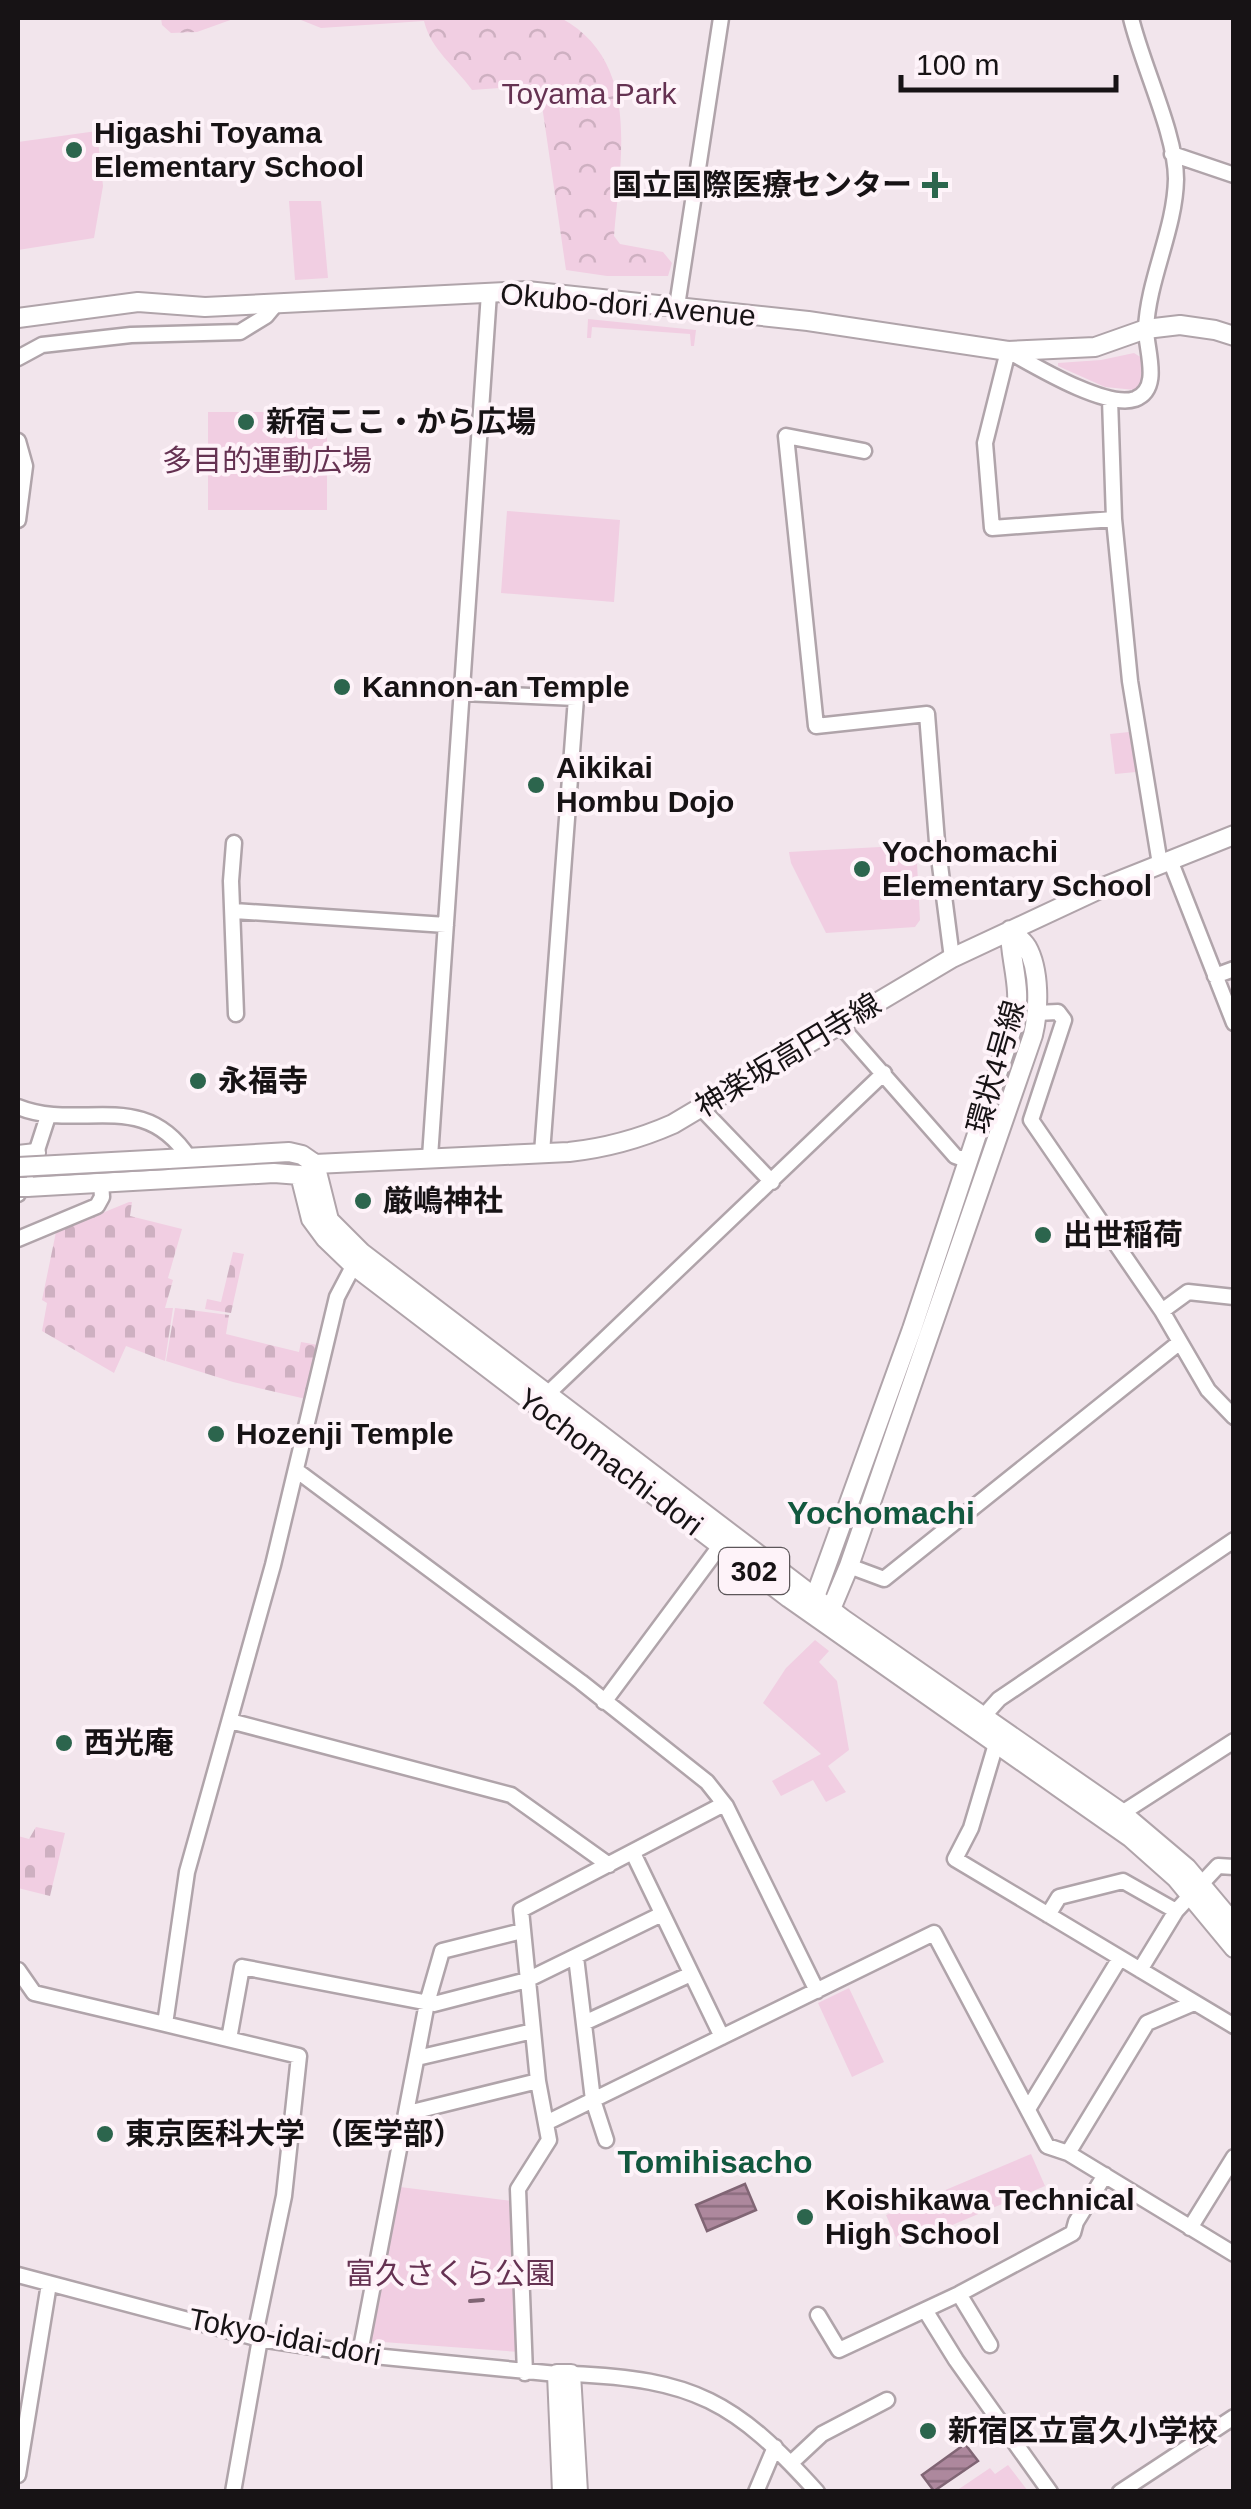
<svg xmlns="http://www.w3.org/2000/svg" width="1251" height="2509" font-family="Helvetica,'Noto Sans JP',sans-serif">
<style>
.green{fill:#f1cee2}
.forest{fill:url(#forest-crowns)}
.cemetery{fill:url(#cemetery-stones)}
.water{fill:url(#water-rules);stroke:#806574;stroke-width:2.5}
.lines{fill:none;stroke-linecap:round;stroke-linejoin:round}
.stream{stroke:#806574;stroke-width:4}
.minor-casing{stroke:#b0a4aa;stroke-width:19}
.major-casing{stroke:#b0a4aa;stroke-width:22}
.minor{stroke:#fff;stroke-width:14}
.major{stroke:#fff;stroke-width:18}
.major-bridge-casing{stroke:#b0a4aa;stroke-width:22;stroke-linecap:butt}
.major-bridge{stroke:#fff;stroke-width:18}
.poi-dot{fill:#2c654d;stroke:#fef3f9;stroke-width:4}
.labels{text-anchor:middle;stroke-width:8;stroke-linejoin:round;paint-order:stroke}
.shield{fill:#fef3f9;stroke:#5c5659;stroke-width:2.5}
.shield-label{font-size:28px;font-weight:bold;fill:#171315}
.park-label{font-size:30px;fill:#653252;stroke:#fef3f9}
.poi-label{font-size:30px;font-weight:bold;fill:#171315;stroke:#fef3f9;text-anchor:start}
.street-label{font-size:30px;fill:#171315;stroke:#fef3f9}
.neighbourhood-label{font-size:32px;font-weight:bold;fill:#12583e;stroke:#fef3f9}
</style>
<defs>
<pattern id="forest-crowns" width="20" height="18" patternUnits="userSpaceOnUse" patternTransform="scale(2.5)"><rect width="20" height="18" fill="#f1cee2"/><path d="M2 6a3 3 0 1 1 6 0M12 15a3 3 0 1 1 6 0" fill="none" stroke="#ceb0c1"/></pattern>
<pattern id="cemetery-stones" width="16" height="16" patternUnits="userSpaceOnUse" patternTransform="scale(2.5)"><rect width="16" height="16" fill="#f1cee2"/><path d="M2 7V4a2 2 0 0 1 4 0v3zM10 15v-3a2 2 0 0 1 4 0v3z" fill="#ceb0c1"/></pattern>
<pattern id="water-rules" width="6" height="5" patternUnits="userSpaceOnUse" patternTransform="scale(2.5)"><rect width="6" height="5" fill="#ad889d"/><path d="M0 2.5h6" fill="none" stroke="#8c6e7f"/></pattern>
</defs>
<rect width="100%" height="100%" fill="#f2e5ec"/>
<path class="green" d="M97,131L103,186L94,238L18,250V142Z
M289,201H321L328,278L295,280Z
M588,319L696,330L694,346H691L690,334L592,327L591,338H587Z
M1134,353L1142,358V383L1135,390L1105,387L1058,366V363L1101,360Z
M208,412H327V448L332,449V473L327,474V510H208V474L202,473V448L208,447Z
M507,511L620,520L614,602L501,593Z
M1129,732L1136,772L1115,774L1110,734Z
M916,845L920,920L915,927L826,933L791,863L789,852Z
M815,1640L829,1651L819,1662L837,1681L849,1750L828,1766L846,1792L826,1802L813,1780L781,1796L772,1781L821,1754L763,1703L786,1668Z
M849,1988L884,2062L852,2077L818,2003Z
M1031,2154L1045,2186L900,2247L886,2215Z
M400,2187L513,2201L520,2352L369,2341Z
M1008,2465L1028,2491H956L990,2468L995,2474Z"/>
<path class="forest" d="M161,18H236L197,32L171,33L162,25Z
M296,18H561C642,62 620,160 614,236L620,244L663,252L672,263L668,276H607L566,270L539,85L472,90C455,66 431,50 424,21L321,28Z"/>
<path class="cemetery" d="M129,1202H132L130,1216L182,1229L168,1278L173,1280L165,1308H173L165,1361L126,1346L114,1373L42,1331L47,1303L42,1300L56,1232Z
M233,1252L244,1254L231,1313L205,1309L207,1299L221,1302Z
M175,1308L229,1315L226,1334L299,1352L301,1342L318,1345L306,1399L233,1382L166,1361Z
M36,1827L65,1833L50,1896L18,1888V1836L29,1839Z"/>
<path class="water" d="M745,2184L756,2210L707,2231L696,2205Z
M965,2444L978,2461L934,2491L922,2475Z"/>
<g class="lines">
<path class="stream" d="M470,2301L483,2300"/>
<defs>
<path id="minor" d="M1172,154L1234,175
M677,306L721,18
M18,358L42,345L131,335L240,332L266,316L276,304
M1110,399L1114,519L1130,681L1160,864
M18,441L25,466L18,520
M864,451L786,436L816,726L927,714L937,842L952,958
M1114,519L992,528L985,443L1008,351C1035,366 1106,409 1135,399C1162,389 1146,350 1146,329C1148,279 1175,230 1176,179C1176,134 1142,65 1131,18
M462,693L576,698L542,1153
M234,843L231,881L236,1014
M1170,860L1234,1023
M234,911L446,925
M1215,976L1234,969
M1036,1013L1058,1012L1064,1020L1031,1120L1162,1311L1208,1390L1234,1417
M839,1024L955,1156L969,1161
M18,1107C80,1132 143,1087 189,1158
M701,1108L772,1182
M430,1157L489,293
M18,1194L36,1153L48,1116
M18,1239L97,1206L102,1197L101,1182
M1162,1311L1188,1292L1234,1297
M540,1401L884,1073
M296,1470L581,1682L707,1782L726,1806L817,1991
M849,1566L884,1579L1180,1342
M604,1702L720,1546
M982,1718L999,1699L1234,1540
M230,1721L511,1795L609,1865
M996,1744L971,1828L955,1859L1234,2026
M1122,1813L1234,1741
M633,1853L722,2037
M1048,1915L1059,1897L1123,1881L1176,1911
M576,1957L593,2100L606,2140
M18,1970L34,1993L165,2024
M1140,1970L1176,1911L1218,1866L1234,1867
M584,2023L691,1974
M229,2039L242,1967L434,2004L527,1980L662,1914
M417,2058L533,2031
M1028,2109L1120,1958
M408,2113L538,2081
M546,2123L934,1933L1047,2146L1068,2153L1234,2254
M1068,2153L1147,2023L1194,2003
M1190,2228L1234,2157
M18,2275L260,2339L374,2356L557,2374
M959,2294L990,2345
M925,2310L956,2360L1050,2492
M818,2315L839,2350L959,2294L1073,2233L1076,2222L1105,2175
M360,2353L427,2003L442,1951L522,1931
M525,2373L518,2189L549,2140L538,2081L521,1910L724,1804
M571,2374C694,2379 735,2401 817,2492
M791,2463L822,2434L887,2400
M18,2475L49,2284
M233,2492L260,2339L256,2330L284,2196L299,2056L165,2024L187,1872L273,1565L337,1297L358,1257
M756,2492L775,2447
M1120,2492L1234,2417"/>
<path id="major" d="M18,318L138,302L205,307L527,291L808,321L1008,351L1095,347L1146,329L1180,325L1215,330L1234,336
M1010,930C1015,935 1023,940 1027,947C1040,970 1039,1010 1033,1035L849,1566L831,1609L818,1618L815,1597L912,1329L1014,1023C1023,989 1010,962 1010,930Z
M18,1155L36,1153
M168,1159L289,1152L302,1155L315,1164
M315,1164L329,1220L362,1253L843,1619L1122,1813L1187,1868L1234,1924
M315,1164L569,1152C606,1148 639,1139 673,1124L952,958L1106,886L1234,835
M27,1187L274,1173L300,1175L311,1219L325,1238L353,1265L789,1598L1131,1838L1176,1878L1234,1948
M562,2492L557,2374H571L578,2492"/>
</defs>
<use href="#minor" class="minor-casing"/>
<use href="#major" class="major-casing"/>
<use href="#minor" class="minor"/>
<use href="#major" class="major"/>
<defs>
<path id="major-bridge" d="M18,1167L168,1159
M18,1187H27"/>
</defs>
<use href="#major-bridge" class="major-bridge-casing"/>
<use href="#major-bridge" class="major-bridge"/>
</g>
<g class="poi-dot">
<circle cx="74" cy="150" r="10"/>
<path d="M930 170h10v10h10v10h-10v10h-10v-10h-10v-10h10z"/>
<circle cx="246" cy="422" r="10"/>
<circle cx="342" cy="687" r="10"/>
<circle cx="536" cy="785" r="10"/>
<circle cx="862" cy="869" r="10"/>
<circle cx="198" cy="1081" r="10"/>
<circle cx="363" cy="1201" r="10"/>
<circle cx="1043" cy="1235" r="10"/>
<circle cx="216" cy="1434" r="10"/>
<circle cx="64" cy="1743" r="10"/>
<circle cx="105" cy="2134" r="10"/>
<circle cx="805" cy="2217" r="10"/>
<circle cx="928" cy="2431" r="10"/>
</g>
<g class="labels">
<rect class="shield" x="719" y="1548" width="70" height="46" rx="8"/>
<g class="shield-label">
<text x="754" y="1581">302</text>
</g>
<g class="park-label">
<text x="589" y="104">Toyama Park</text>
<text x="267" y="471">多目的運動広場</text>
<text x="450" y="2284">富久さくら公園</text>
</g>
<g class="poi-label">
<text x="94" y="143">Higashi Toyama<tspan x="94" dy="34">Elementary School</tspan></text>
<text x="912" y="195" text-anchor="end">国立国際医療センター</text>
<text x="266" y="432">新宿ここ・から広場</text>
<text x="362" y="697">Kannon-an Temple</text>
<text x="556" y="778">Aikikai<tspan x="556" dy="34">Hombu Dojo</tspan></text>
<text x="882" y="862">Yochomachi<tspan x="882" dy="34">Elementary School</tspan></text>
<text x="218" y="1091">永福寺</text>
<text x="383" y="1211">厳嶋神社</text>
<text x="1063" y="1245">出世稲荷</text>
<text x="236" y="1444">Hozenji Temple</text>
<text x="84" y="1753">西光庵</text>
<text x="125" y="2144">東京医科大学 （医学部）</text>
<text x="825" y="2210">Koishikawa Technical<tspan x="825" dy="34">High School</tspan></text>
<text x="948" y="2441">新宿区立富久小学校</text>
</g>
<g class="street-label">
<text transform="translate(628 305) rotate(5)" y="10">Okubo-dori Avenue</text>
<text transform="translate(788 1055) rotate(-31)" y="10">神楽坂高円寺線</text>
<text transform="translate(996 1067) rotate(-74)" y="10">環状4号線</text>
<text transform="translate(610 1462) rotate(37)" y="10">Yochomachi-dori</text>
<text transform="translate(285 2337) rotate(11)" y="10">Tokyo-idai-dori</text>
</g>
<g class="neighbourhood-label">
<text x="881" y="1524">Yochomachi</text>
<text x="715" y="2173">Tomihisacho</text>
</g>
</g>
<rect width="1251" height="2509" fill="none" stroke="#171315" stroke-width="40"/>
<path d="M901 75v15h215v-15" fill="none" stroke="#171315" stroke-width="5"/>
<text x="916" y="75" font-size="30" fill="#171315" stroke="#fef3f9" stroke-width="8" paint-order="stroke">100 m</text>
</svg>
